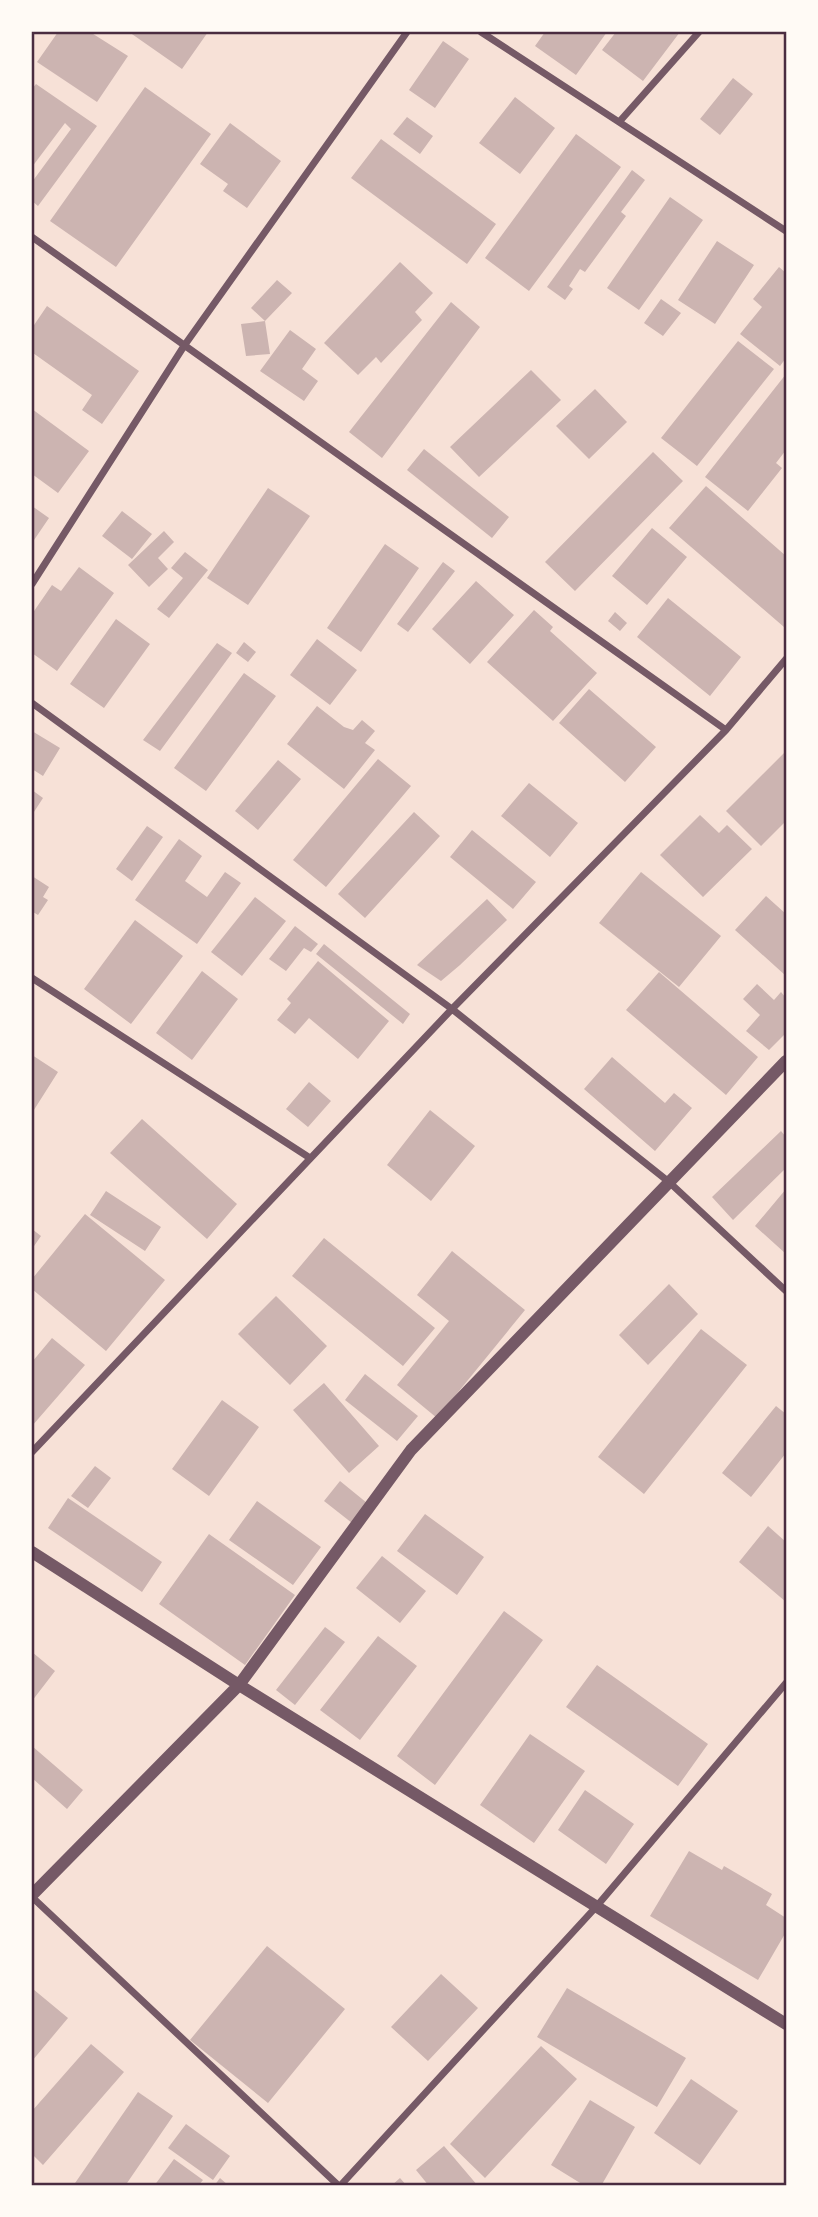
<svg xmlns="http://www.w3.org/2000/svg" width="818" height="2217" font-family="Barlow,sans-serif">
<style>
.building{fill:#ccb4b1}
.lines{fill:none;stroke-linecap:round;stroke-linejoin:round}
.minor{stroke:#755966;stroke-width:7}
.tertiary{stroke:#755966;stroke-width:12}
.neatline{fill:none;stroke:#4a2c40;stroke-width:2.5}
</style>
<rect width="100%" height="100%" fill="#f7e1d7"/>
<path class="building" d="M58,32H90L128,56L97,102L37,62Z
M129,32H208L182,69Z
M545,32H607L576,75L535,46Z
M616,32H680L643,81L602,50Z
M443,41L469,59L435,108L409,90Z
M733,78L753,94L720,135L700,119Z
M36,84L97,126L38,206L32,201V182L71,129L65,123L32,167V89Z
M145,87L211,134L116,267L50,221Z
M515,97L555,128L520,174L479,143Z
M407,117L433,136L420,154L393,134Z
M230,123L281,161L247,208L223,191L228,184L200,164Z
M576,134L621,167L529,291L485,258Z
M381,139L496,224L467,264L351,178Z
M632,170L645,180L621,212L626,216L585,272L580,269L569,286L573,289L565,300L547,287Z
M670,197L703,220L639,310L607,288Z
M717,241L754,265L715,324L678,300Z
M400,262L433,293L415,312L422,320L381,363L376,357L358,375L324,343Z
M779,267L786,273V358L780,366L740,334L762,307L753,299Z
M277,280L292,293L265,321L270,354L246,356L241,324L265,321L251,308Z
M661,299L681,313L663,336L644,323Z
M451,302L480,327L382,458L349,432Z
M47,306L139,371L102,424L82,410L92,395L33,353L32,355V328Z
M290,330L316,349L302,369L318,381L304,401L260,371Z
M738,341L774,369L697,466L661,438Z
M531,370L561,400L479,477L450,447Z
M786,374V450L776,463L782,468L748,511L705,477Z
M595,389L627,422L589,459L556,426Z
M32,409L89,451L58,493L32,474Z
M424,449L509,517L492,538L407,470Z
M653,452L683,481L575,591L545,562Z
M706,486L786,556L784,627L669,528Z
M268,488L310,516L248,605L207,578Z
M32,506L49,518L32,543Z
M122,511L152,534L132,559L102,536Z
M652,528L687,557L647,605L612,576Z
M164,531L174,542L158,558L168,569L149,587L128,565Z
M385,544L419,568L361,652L327,628Z
M185,552L208,570L169,618L157,609L183,578L171,568Z
M443,562L455,571L408,632L397,624Z
M79,567L114,593L57,671L32,653V614L52,585L61,591Z
M476,581L514,615L470,664L432,629Z
M668,598L741,657L710,696L637,637Z
M534,610L553,627L550,631L597,673L553,721L487,662Z
M615,612L627,623L620,631L608,621Z
M116,619L150,644L104,708L70,684Z
M317,639L357,670L330,705L290,675Z
M244,642L256,652L248,662L236,653Z
M217,643L232,653L160,751L143,740Z
M244,673L276,696L206,791L174,768Z
M589,689L656,747L625,782L559,723Z
M317,706L344,727L353,730L362,720L375,731L365,743L375,750L344,789L287,744Z
M32,731L60,748L43,776L32,769Z
M786,751V821L761,846L726,811Z
M378,759L411,786L326,887L293,860Z
M278,760L301,779L258,830L235,811Z
M529,783L578,823L550,857L501,816Z
M32,790L43,798L32,815Z
M414,812L440,836L365,918L338,894Z
M700,815L719,833L727,825L752,849L703,897L660,855Z
M147,826L163,837L132,881L116,869Z
M472,830L536,882L513,909L450,857Z
M179,839L202,856L185,881L207,897L225,872L241,883L197,944L135,900Z
M641,872L721,936L679,987L599,923Z
M32,876L49,887L43,897L48,900L38,915L33,912L32,915Z
M766,896L786,914V976L735,930Z
M255,897L286,921L242,976L211,952Z
M487,899L507,920L460,965L441,981L417,965Z
M135,920L183,956L131,1024L84,989Z
M295,926L318,944L311,952L304,948L286,971L269,959Z
M324,944L410,1014L403,1024L316,954Z
M318,961L389,1021L358,1059L309,1018L295,1034L277,1020L291,1003L287,999Z
M202,971L238,999L192,1060L156,1033Z
M659,972L758,1057L726,1095L626,1010Z
M757,984L774,1000L781,992L786,998V1033L769,1050L746,1031L760,1015L743,999Z
M32,1055L58,1072L32,1113Z
M612,1057L665,1103L674,1093L692,1108L655,1151L584,1089Z
M309,1082L331,1101L308,1127L286,1109Z
M430,1110L475,1146L431,1201L387,1165Z
M142,1119L237,1204L207,1239L110,1153Z
M781,1131L786,1137V1168L733,1220L712,1197Z
M786,1189V1254L755,1226Z
M106,1191L161,1227L145,1251L90,1215Z
M85,1214L165,1280L106,1351L32,1289V1279Z
M32,1229L41,1236L32,1249Z
M324,1238L435,1328L403,1366L292,1276Z
M452,1251L525,1310L437,1418L397,1385L449,1321L417,1295Z
M669,1284L698,1314L648,1365L619,1335Z
M276,1296L327,1346L290,1385L238,1334Z
M701,1329L747,1365L644,1494L598,1457Z
M52,1338L85,1365L32,1426V1362Z
M365,1374L418,1416L397,1441L345,1400Z
M324,1383L379,1446L349,1473L293,1410Z
M222,1400L259,1427L209,1496L172,1469Z
M776,1406L786,1414V1453L751,1497L722,1473Z
M95,1466L111,1478L88,1508L71,1496Z
M340,1481L367,1503L352,1523L324,1501Z
M68,1498L162,1562L142,1592L48,1528Z
M257,1501L321,1547L293,1585L229,1540Z
M425,1514L484,1557L457,1595L397,1551Z
M768,1526L786,1542V1602L739,1562Z
M209,1534L295,1595L245,1665L159,1604Z
M382,1556L426,1591L400,1623L356,1588Z
M504,1611L543,1640L435,1785L397,1756Z
M325,1627L345,1642L295,1705L276,1690Z
M378,1636L417,1666L360,1740L320,1710Z
M32,1652L55,1671L32,1701Z
M597,1665L708,1744L678,1786L566,1707Z
M530,1734L585,1771L534,1843L480,1805Z
M32,1746L83,1790L67,1809L32,1778Z
M585,1790L634,1824L606,1864L558,1830Z
M689,1851L722,1870L724,1866L772,1894L766,1905L786,1918V1932L758,1980L650,1916Z
M267,1946L345,2009L268,2103L190,2040Z
M441,1974L478,2008L428,2061L391,2027Z
M567,1988L686,2058L657,2107L537,2037Z
M33,1989L68,2018L32,2061V1991Z
M91,2044L124,2072L43,2165L32,2154V2111Z
M541,2046L577,2079L485,2178L450,2144Z
M691,2079L738,2111L700,2165L654,2133Z
M138,2092L173,2116L125,2186H73Z
M590,2100L635,2127L601,2186H585L551,2165Z
M186,2124L230,2156L213,2180L168,2148Z
M444,2146L478,2186H429L416,2170Z
M174,2159L203,2180L198,2186H154Z
M220,2178L229,2186H214Z
M400,2178L407,2186H391Z"/>
<g class="lines">
<path class="minor" d="M481,32L786,231
M620,121L699,32
M32,237L726,730
M32,584L184,346L407,32
M32,703L452,1009L669,1182L786,1291
M32,978L310,1158
M32,1452L452,1009L726,730L786,659
M32,1897L339,2186
M340,2186L596,1907L786,1683"/>
<path class="tertiary" d="M32,1552L239,1685L786,2024
M32,1895L239,1685L411,1450L786,1061"/>
</g>
<rect width="818" height="2217" fill="none" stroke="#fffaf5" stroke-width="66"/>
<rect x="33" y="33" width="752" height="2151" class="neatline"/>
</svg>
